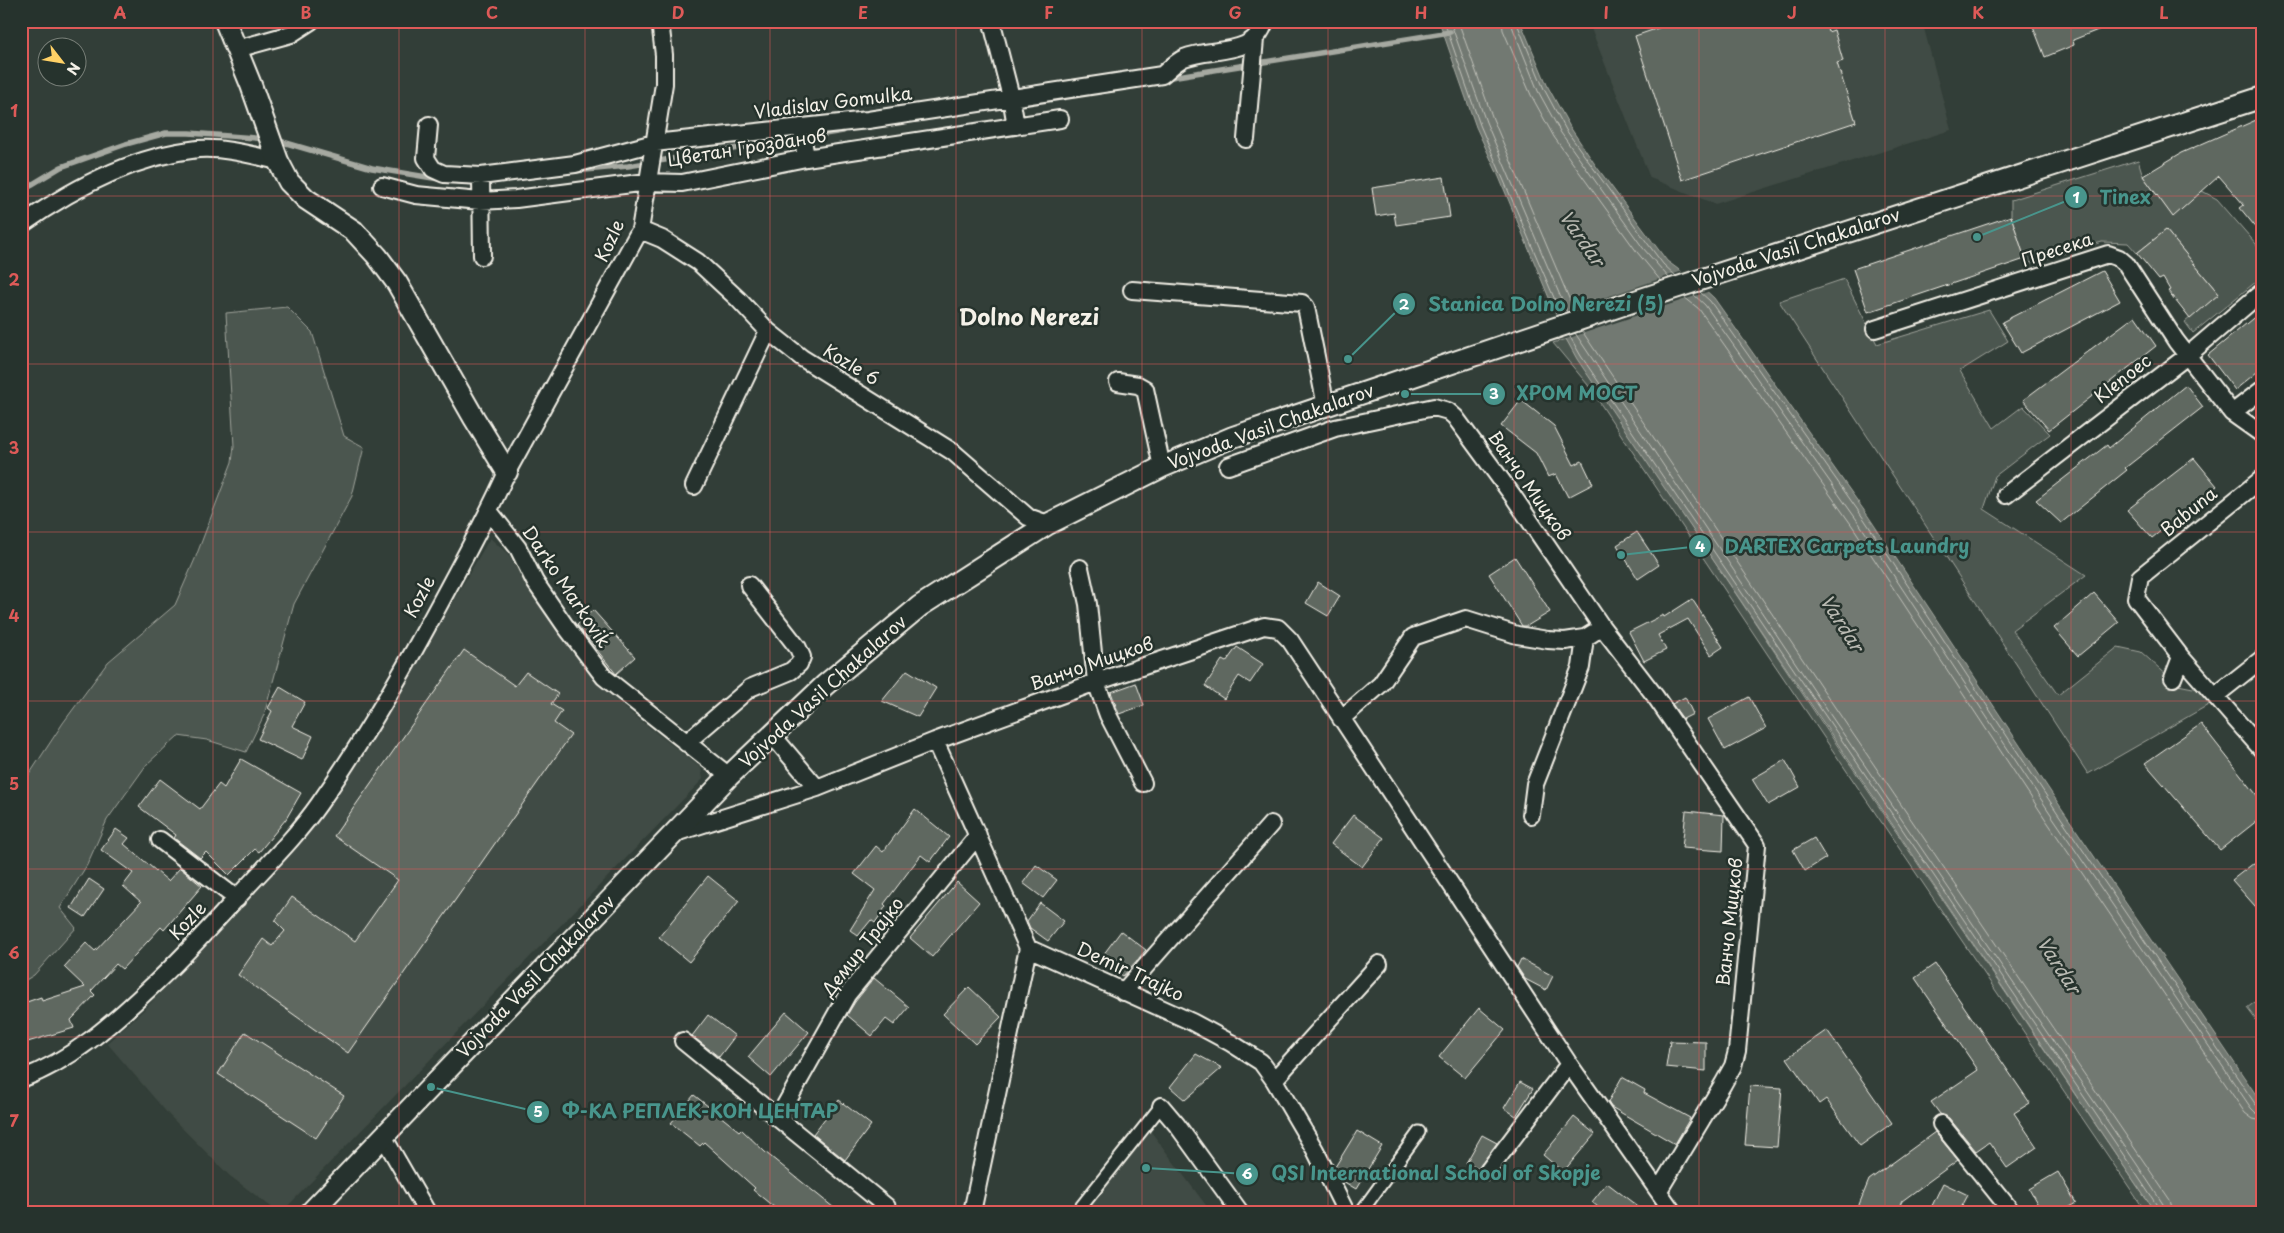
<svg xmlns="http://www.w3.org/2000/svg" width="2284" height="1233" font-family="'Playpen Sans',sans-serif">
<style>
.built{fill:#404b44}
.green{fill:#4c564f;stroke:#a0a49c}
.water{fill:#727972;stroke:#a6a9a1}
.pier{fill:#323e38}
.lines{fill:none;stroke-linecap:round;stroke-linejoin:round}
.shore{stroke:#c0c1b9;stroke-width:1}
.stream{stroke:#a6a9a1;stroke-width:5.5}
.building{fill:#5f6861;stroke:#f4f1e8}
.pedestrian-casing{stroke:#f4f1e8;stroke-width:15}
.minor-casing{stroke:#f4f1e8;stroke-width:20}
.tertiary-casing{stroke:#f4f1e8;stroke-width:24}
.pedestrian{stroke:#26332d;stroke-width:11}
.minor{stroke:#26332d;stroke-width:16}
.tertiary{stroke:#26332d;stroke-width:20}
.grid{fill:none;stroke:#de5a58;stroke-width:1;stroke-opacity:0.55}
.labels{text-anchor:middle;stroke-width:5;stroke-linejoin:round;paint-order:stroke}
.street-label{font-size:18px;fill:#f4f1e8;stroke:#26332d}
.water-label{font-size:19px;font-style:italic;fill:#babbb3;stroke:#26332d}
.district-label{font-size:22px;font-weight:bold;fill:#f4f1e8;stroke:#26332d}
.leader{fill:none;stroke:#48958c;stroke-width:2}
.callout-dot{fill:#48958c;stroke:#26332d;stroke-width:2}
.mark-label{font-size:15px;text-anchor:middle;font-weight:bold;fill:#fff}
.callout-label{font-size:19px;text-anchor:middle;font-weight:bold;fill:#48958c;stroke:#26332d;stroke-width:5;stroke-linejoin:round;paint-order:stroke}
.neatline{fill:none;stroke:#de5a58;stroke-width:2}
.grid-label{font-size:16px;text-anchor:middle;font-weight:bold;fill:#de5a58}
</style>
<rect width="100%" height="100%" fill="#323e38"/>
<filter id="ink" filterUnits="userSpaceOnUse"><feTurbulence type="fractalNoise" baseFrequency=".02" numOctaves="2"/><feDisplacementMap in="SourceGraphic" scale="10" xChannelSelector="R" yChannelSelector="G"/><feConvolveMatrix kernelMatrix="1 2 1 2 8 2 1 2 1" color-interpolation-filters="sRGB"/></filter>
<g filter="url(#ink)">
<path class="built" d="M1588,21H1922L1951,130L1715,204L1650,178Z
M490,538L508,554L531,593L570,648L596,681L626,709L701,768L703,779L282,1212H278L230,1176L169,1115L107,1043L147,1007L267,879L321,815L374,737Z
M1146,1125L1211,1212H1081Z"/>
<path class="green" d="M2138,160L2143,176L2173,216L2202,191L2217,199L2263,252V276L2193,333L2185,322L2219,294L2166,230L2137,253L2128,243L2102,242L2031,263L2025,259L2011,216V200Z
M1844,279L1877,344L1989,310L2008,341L1960,371L1994,428L2023,406L2050,434L1995,476L1984,509L2086,575L2012,630L2058,695L2118,647L2141,652L2178,685L2208,691L2210,704L2088,774L1779,301Z
M287,307L312,332L344,436L364,447L352,496L294,604L264,715L246,752L207,740L178,736L147,764L107,820L87,865L60,908L76,928L34,975L21,983V787L63,723L108,662L175,605L195,559L232,462L234,446L226,313Z
M1566,339L1818,717L2155,1212H2146L1768,655L1588,385L1553,343Z
M2263,996V1029L2247,1008Z"/>
<path class="water" d="M1439,21H1520L1548,87L1570,127L1596,166L1667,261L1701,286L1714,298L1868,516L2062,809L2263,1105V1212H2155L1577,359L1566,339L1499,177L1476,127Z"/>
<path class="pier" d="M1683,271L1710,291L1563,340L1554,315Z"/>
<g class="lines">
<path class="shore" d="M1444,21L1480,125L1561,314
M1450,21L1486,122L1567,312
M1458,21L1493,119L1574,310
M1502,21L1503,30L1531,95L1554,137L1637,252L1661,281
M1510,21L1538,91L1561,133L1643,248L1669,278
M1516,21L1544,89L1566,130L1648,244L1663,264L1676,276
M1700,292L1710,301L1864,519L2057,812L2256,1105L2263,1107
M1693,294L1705,305L1859,523L2052,816L2251,1108L2256,1113L2263,1114
M1684,297L1699,309L1853,527L2046,820L2245,1113L2253,1119L2263,1121
M1582,331L1834,706L2142,1159L2170,1200L2173,1212
M1575,333L1827,710L2136,1163L2163,1204L2165,1212
M1569,335L1581,356L2131,1166L2158,1207L2159,1212"/>
<path class="stream" d="M1165,78L1450,32
M276,140L372,168L439,179
M575,171L628,166L843,131
M21,191L61,167L126,144L166,133H189L267,139"/>
</g>
<path class="building" d="M1679,21H1824L1828,32L1834,30L1843,61L1837,63L1856,122L1682,180L1635,36Z
M2031,21H2118V22L2073,40L2074,45L2045,57Z
M2263,117V236L2240,208L2244,205L2219,176L2173,217L2143,176L2181,153Z
M1444,177L1450,217L1396,225L1394,213L1376,216L1372,188Z
M2011,216L2025,259L1868,312L1853,269Z
M2166,230L2219,294L2190,319L2168,291L2170,290L2163,278L2159,280L2137,253Z
M2102,271L2120,301L2021,353L2002,322Z
M2263,310V367L2235,390L2208,355Z
M2135,316L2156,346L2049,430L2023,400Z
M2186,385L2203,407L2125,468L2127,470L2061,523L2036,500L2107,445L2109,448Z
M1521,400L1554,426L1574,465L1582,461L1593,484L1568,497L1556,474L1548,477L1536,453L1501,426Z
M2194,458L2217,486L2152,538L2127,510Z
M1637,532L1659,565L1638,579L1617,545Z
M1515,557L1550,612L1527,626H1522L1489,574Z
M1318,582L1340,596L1328,616L1306,603Z
M2094,593L2119,622L2078,656L2054,628Z
M1692,599L1723,647L1711,655L1688,619L1658,635L1666,650L1644,661L1629,632L1663,615L1664,617Z
M593,610L635,657L616,674L577,625Z
M1237,647L1263,664L1250,683L1239,676L1224,699L1205,686L1222,660L1226,662Z
M464,650L515,686L526,672L558,694L551,704L562,711L554,723L571,735L348,1053L238,975L263,939L272,946L285,931L275,921L292,897L355,941L398,880L334,836Z
M907,670L936,688L918,717L882,701Z
M1136,683L1144,705L1119,714L1111,692Z
M280,687L305,702L292,726L313,736L302,760L258,739L272,711L268,708Z
M1685,697L1693,714L1683,719L1672,704Z
M1749,697L1766,728L1725,750L1708,719Z
M2201,724L2263,803V816L2220,850L2145,763Z
M241,759L301,793L286,819L259,852L255,849L229,875L206,852L200,858L174,838L176,835L139,807L160,779L200,809L219,784L224,788Z
M1785,760L1800,787L1768,805L1752,779Z
M915,809L949,837L930,862L921,855L884,904L886,906L875,923L871,920L858,936L850,930L875,890L854,874L876,846L883,852Z
M1686,811L1724,815L1723,851L1682,848Z
M1353,815L1384,838L1362,867L1331,844Z
M116,829L129,838L124,844L168,881L180,868L202,886L164,930L161,927L122,969L116,964L91,991L95,995L71,1020L74,1028L21,1044V1004L41,997L42,1001L85,987L64,967L86,943L95,951L141,902L123,886L133,873L101,850Z
M1814,838L1826,858L1805,871L1793,850Z
M2263,856V915L2232,880Z
M1036,865L1057,880L1043,898L1023,883Z
M708,876L739,901L689,962L659,937Z
M89,879L104,889L85,917L71,908Z
M957,882L979,902L932,957L910,938Z
M1040,903L1064,921L1048,941L1030,928L1027,921Z
M1121,931L1146,950L1123,976L1100,959Z
M1521,959L1553,976L1546,990L1525,979L1517,967Z
M1935,964L2030,1103L2014,1113L2037,1147L2007,1168L1989,1142L1976,1151L1949,1118L1940,1114L1931,1102L1978,1070L1915,978Z
M874,978L909,1007L894,1025L886,1019L872,1036L847,1015L855,1002Z
M969,987L1001,1017L975,1044L943,1014Z
M1479,1008L1505,1030L1465,1078L1439,1057Z
M786,1012L809,1032L771,1077L748,1057Z
M708,1015L735,1036L719,1057L692,1036Z
M1827,1030L1892,1123L1860,1146L1826,1099L1819,1104L1787,1058Z
M245,1032L344,1096L316,1138L218,1074Z
M1670,1041L1706,1042V1071L1666,1067Z
M1196,1054L1222,1068L1185,1100L1170,1087Z
M1622,1077L1645,1090L1644,1093L1690,1118L1675,1144L1611,1107L1608,1102Z
M1520,1082L1533,1089L1516,1116L1504,1108Z
M1750,1086L1782,1088L1777,1147L1745,1145Z
M694,1095L739,1131L741,1129L765,1152L839,1212H780L753,1190L755,1188L704,1142L700,1146L671,1123Z
M839,1100L871,1125L845,1160L813,1134Z
M1574,1117L1595,1134L1563,1172L1543,1155Z
M1357,1131L1382,1146L1356,1189L1341,1180L1335,1167Z
M1935,1132L1958,1160L1902,1201L1897,1212H1856L1869,1180Z
M1482,1135L1497,1143L1478,1169L1466,1163Z
M2058,1172L2076,1203L2060,1212H2042L2029,1189Z
M1607,1183L1645,1212H1604L1592,1202Z
M1943,1183L1968,1195L1959,1212H1929Z"/>
<g class="lines">
<defs>
<path id="pedestrian" d="M1077,1212L1161,1106
M1361,1212L1419,1132"/>
<path id="minor" d="M993,21V27L1011,97L1016,126
M237,49L291,34L311,21
M429,125L426,158L433,169L444,174L481,176L575,164L654,143L868,120L1162,75C1169,69 1177,61 1184,58C1212,47 1255,57 1265,21
M801,127L806,158
M1246,139L1255,39
M481,176L482,256
M382,186L416,195L480,201L516,199L647,182L682,183L806,158L1060,119
M21,225C73,188 134,156 198,149C224,147 252,155 278,161
M640,230L662,239L698,262L738,299L768,331L802,358L953,452L1028,517L1048,524
M1132,290L1302,303L1306,307L1326,406
M1875,329L2108,254L2119,258L2126,264L2176,341L2232,413L2263,435
M1118,382L1138,385L1145,389L1162,467
M2232,413L2263,389
M1228,466L1335,428L1434,407L1448,411L1455,417L1513,496L1602,627L1655,696L1757,845L1737,1051L1733,1066L1723,1084L1659,1190
M694,486L768,331
M2006,495L2187,356L2263,291
M489,511L518,548L535,582L566,627L604,677L729,776
M1080,568L1088,604L1096,682L1108,715L1143,783
M2181,657L2263,751
M2173,678L2181,657L2136,598L2140,577L2263,478
M2215,696L2263,658
M1341,719L1381,684L1413,637L1466,619L1517,635L1548,640L1565,641L1585,638
M773,736L817,788
M935,741L1028,948L1192,1022L1231,1043L1261,1062L1274,1080L1315,1150L1346,1212
M686,743L750,688L791,671L799,664L802,657L798,648L749,585
M1531,815L1535,784L1581,667L1585,638L1593,633
M675,833L817,788L935,741L1096,682L1264,626L1278,628L1290,640L1569,1064L1673,1212
M160,840L237,899
M1123,992L1271,824
M683,1041L887,1207
M21,1079C71,1061 112,1024 150,988C184,957 215,922 246,888C271,861 298,834 319,804C364,740 403,672 440,603C463,560 487,517 507,472L640,230L664,84V55L660,21
M1274,1080L1379,964
M1161,1106L1177,1125L1240,1212
M778,1118L847,995L978,835
M1941,1124L2012,1212
M383,1136L427,1212
M1488,1171L1569,1064
M972,1212L1028,948"/>
<path id="tertiary" d="M225,21L251,85L278,161L289,182L306,199L354,231L377,256L397,283L474,418L507,472
M311,1212L729,776L825,685L920,606L1048,524L1162,467L1233,437L1629,303L2263,97"/>
</defs>
<use href="#pedestrian" class="pedestrian-casing"/>
<use href="#minor" class="minor-casing"/>
<use href="#tertiary" class="tertiary-casing"/>
<use href="#pedestrian" class="pedestrian"/>
<use href="#minor" class="minor"/>
<use href="#tertiary" class="tertiary"/>
</g>
</g>
<path class="grid" d="M213,21V1212M399,21V1212M585,21V1212M770,21V1212M956,21V1212M1142,21V1212M1328,21V1212M1514,21V1212M1699,21V1212M1885,21V1212M2071,21V1212M21,196H2263M21,364H2263M21,532H2263M21,701H2263M21,869H2263M21,1037H2263"/>
<g class="labels">
<g class="street-label">
<text transform="translate(833 103) rotate(-7)" y="6">Vladislav Gomulka</text>
<text transform="translate(747 148) rotate(-9)" y="6">Цветан Грозданов</text>
<text transform="translate(610 241) rotate(-65)" y="6">Kozle</text>
<text transform="translate(1796 248) rotate(-18)" y="6">Vojvoda Vasil Chakalarov</text>
<text transform="translate(2057 250) rotate(-18)" y="6">Пресека</text>
<text transform="translate(851 365) rotate(31)" y="6">Kozle 6</text>
<text transform="translate(2123 379) rotate(-38)" y="6">Klenoec</text>
<text transform="translate(1271 427) rotate(-20)" y="6">Vojvoda Vasil Chakalarov</text>
<text transform="translate(1529 486) rotate(55)" y="6">Ванчо Мицков</text>
<text transform="translate(2189 512) rotate(-39)" y="6">Babuna</text>
<text transform="translate(566 587) rotate(56)" y="6">Darko Markoviḱ</text>
<text transform="translate(420 597) rotate(-62)" y="6">Kozle</text>
<text transform="translate(1092 664) rotate(-19)" y="6">Ванчо Мицков</text>
<text transform="translate(823 692) rotate(-42)" y="6">Vojvoda Vasil Chakalarov</text>
<text transform="translate(188 921) rotate(-47)" y="6">Kozle</text>
<text transform="translate(1730 922) rotate(-84)" y="6">Ванчо Мицков</text>
<text transform="translate(863 947) rotate(-52)" y="6">Демир Трајко</text>
<text transform="translate(1130 972) rotate(25)" y="6">Demir Trajko</text>
<text transform="translate(536 977) rotate(-46)" y="6">Vojvoda Vasil Chakalarov</text>
</g>
<g class="water-label">
<text transform="translate(1582 238) rotate(55)" y="7">Vardar</text>
<text transform="translate(1842 623) rotate(57)" y="7">Vardar</text>
<text transform="translate(2059 965) rotate(57)" y="7">Vardar</text>
</g>
<g class="district-label">
<text x="1029" y="325">Dolno Nerezi</text>
</g>
</g>
<path class="leader" d="M1977 237L2076 197M1348 359L1404 304M1405 394L1494 394M1621 555L1700 546M431 1087L538 1112M1146 1168L1247 1174"/>
<g class="callout-dot">
<circle cx="1977" cy="237" r="5"/>
<circle cx="1348" cy="359" r="5"/>
<circle cx="1405" cy="394" r="5"/>
<circle cx="1621" cy="555" r="5"/>
<circle cx="431" cy="1087" r="5"/>
<circle cx="1146" cy="1168" r="5"/>
<circle cx="2076" cy="197" r="12"/>
<circle cx="1404" cy="304" r="12"/>
<circle cx="1494" cy="394" r="12"/>
<circle cx="1700" cy="546" r="12"/>
<circle cx="538" cy="1112" r="12"/>
<circle cx="1247" cy="1174" r="12"/>
</g>
<g class="mark-label">
<text x="2076" y="203">1</text>
<text x="1404" y="310">2</text>
<text x="1494" y="399">3</text>
<text x="1700" y="552">4</text>
<text x="538" y="1117">5</text>
<text x="1247" y="1179">6</text>
</g>
<g class="callout-label">
<text x="2125" y="204">Tinex</text>
<text x="1546" y="311">Stanica Dolno Nerezi (5)</text>
<text x="1577" y="400">ХРОМ МОСТ</text>
<text x="1847" y="553">DARTEX Carpets Laundry</text>
<text x="700" y="1118">Ф-КА РЕПЛЕК-КОН ЦЕНТАР</text>
<text x="1436" y="1180">QSI International School of Skopje</text>
</g>
<rect width="2284" height="1233" fill="none" stroke="#26332d" stroke-width="55"/>
<g transform="translate(62 62) rotate(121)"><circle r="24" fill="#26332d" stroke="#787f78"/>
<path d="M0-4L9 19L0 12L-9 19Z" fill="#ffd166"/>
<text y="-8" font-size="14" font-weight="bold" text-anchor="middle" fill="#f4f1e8">N</text>
</g>
<rect x="28" y="28" width="2228" height="1178" class="neatline"/>
<g class="grid-label">
<text x="120" y="19">A</text>
<text x="306" y="19">B</text>
<text x="492" y="19">C</text>
<text x="678" y="19">D</text>
<text x="863" y="19">E</text>
<text x="1049" y="19">F</text>
<text x="1235" y="19">G</text>
<text x="1421" y="19">H</text>
<text x="1606" y="19">I</text>
<text x="1792" y="19">J</text>
<text x="1978" y="19">K</text>
<text x="2164" y="19">L</text>
<text x="14" y="117">1</text>
<text x="14" y="286">2</text>
<text x="14" y="454">3</text>
<text x="14" y="622">4</text>
<text x="14" y="790">5</text>
<text x="14" y="959">6</text>
<text x="14" y="1127">7</text>
</g>
</svg>
